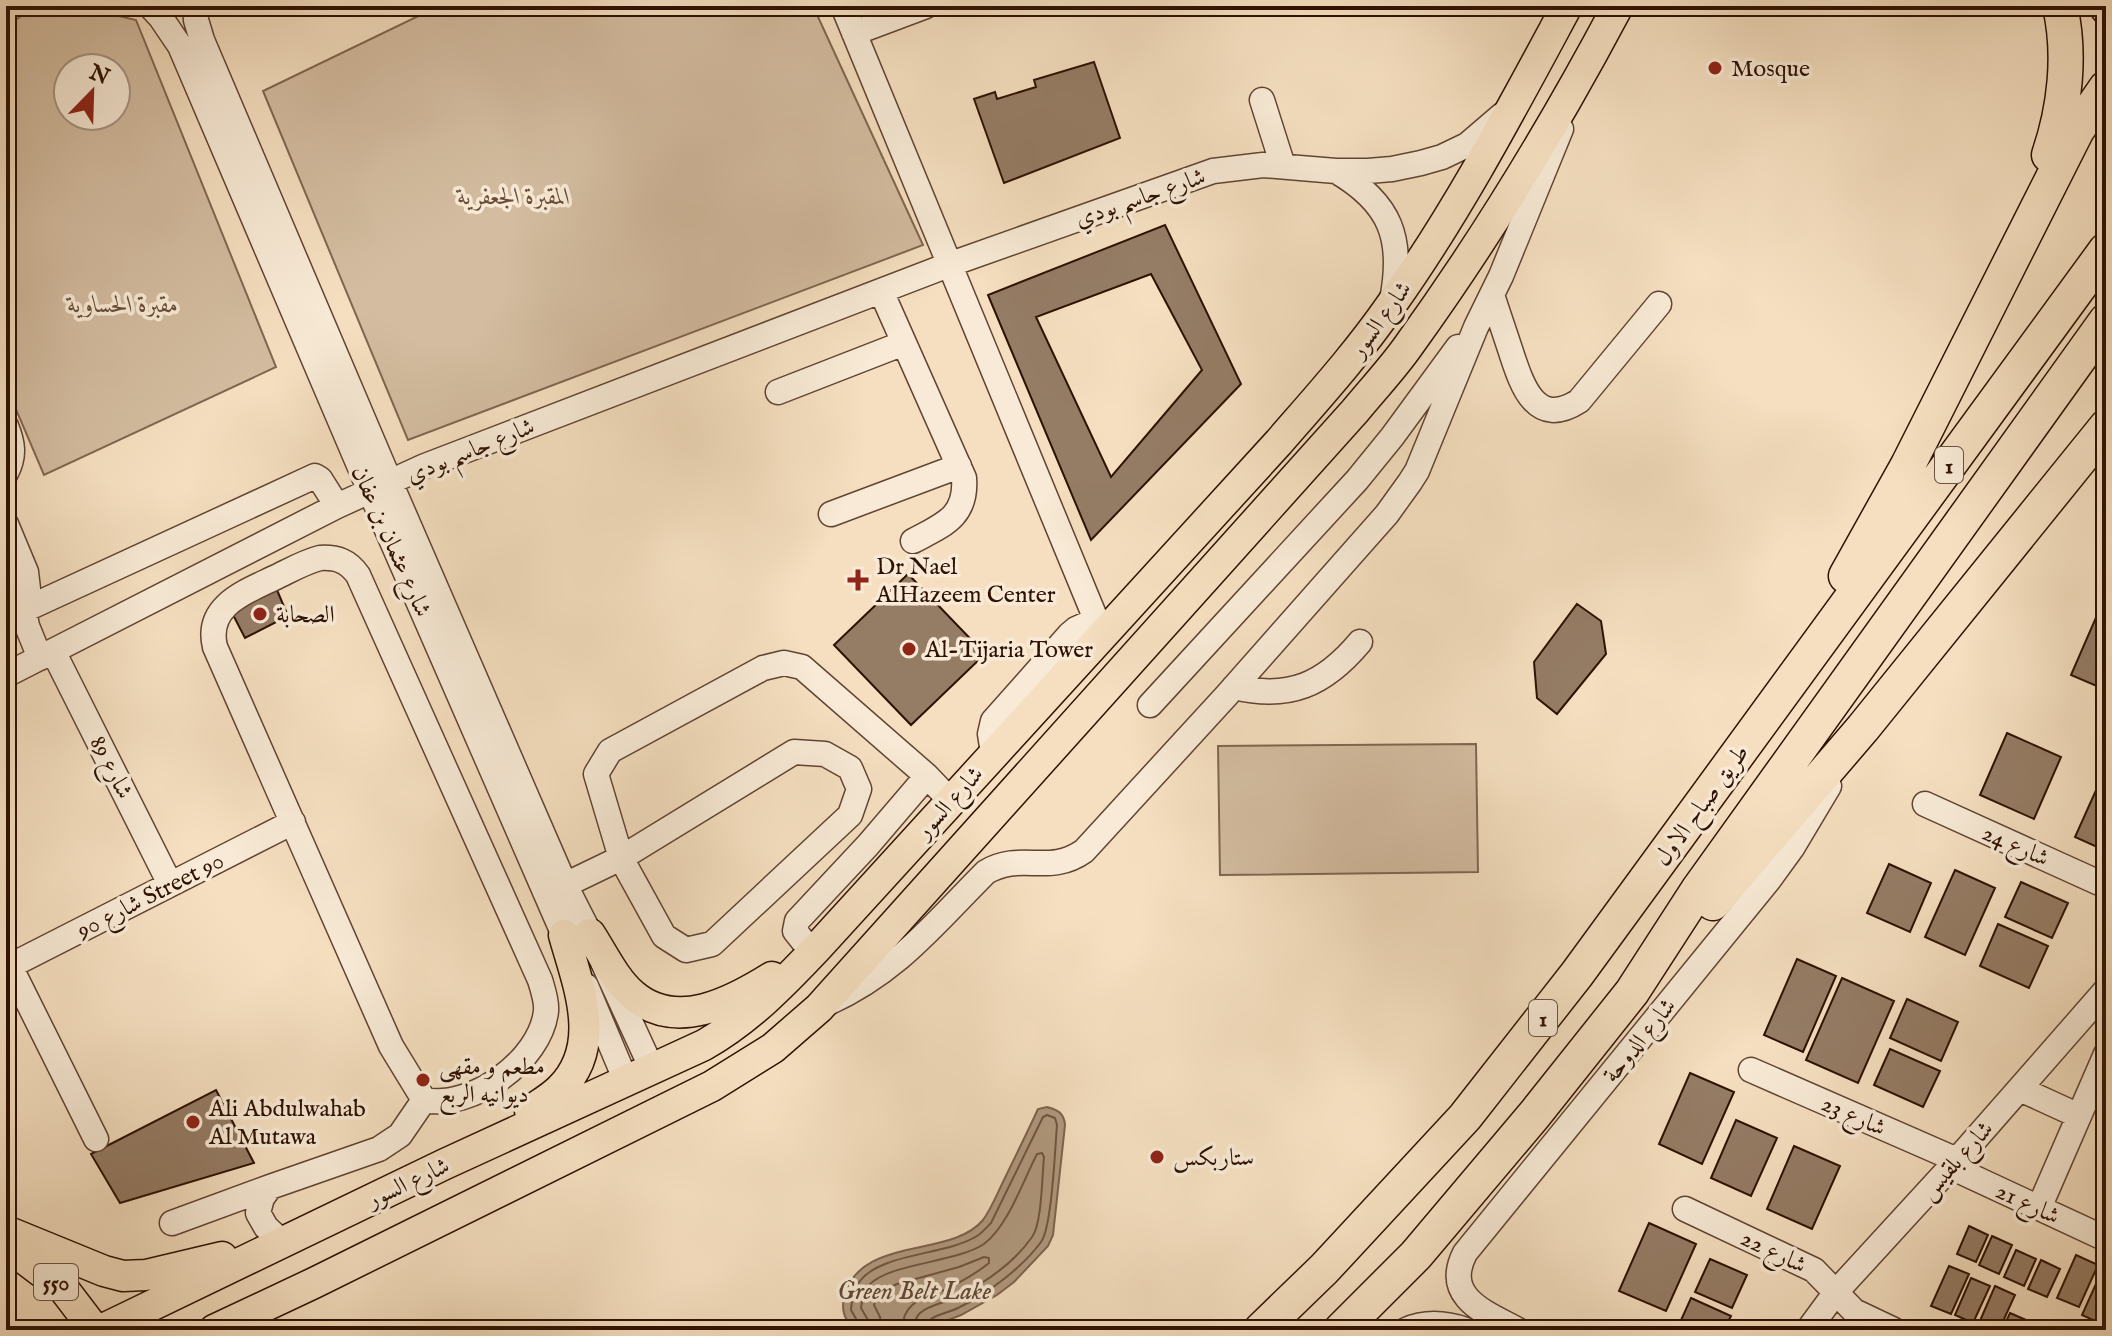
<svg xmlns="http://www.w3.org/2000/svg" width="2112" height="1336" font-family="'IM FELL English',Amiri,serif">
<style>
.green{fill:#d3bca0;stroke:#806651;stroke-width:2;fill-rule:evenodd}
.water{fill:#b1997f;stroke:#7d634d;stroke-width:2}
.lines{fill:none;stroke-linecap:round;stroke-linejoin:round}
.shore{stroke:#705540;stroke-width:2}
.building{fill:#957c65;stroke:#2e1102;stroke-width:2;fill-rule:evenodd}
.minor-casing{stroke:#604432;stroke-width:27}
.major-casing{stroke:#2e1102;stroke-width:33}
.highway-casing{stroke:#2e1102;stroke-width:37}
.minor{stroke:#f8ead6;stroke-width:24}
.major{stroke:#f5dfc0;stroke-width:30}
.highway{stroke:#f5dfc0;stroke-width:34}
.poi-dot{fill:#8f2418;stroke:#f8ead6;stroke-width:3}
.labels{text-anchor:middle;stroke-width:7;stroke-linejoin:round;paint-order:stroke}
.shield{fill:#f8ead6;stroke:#6b5242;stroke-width:2}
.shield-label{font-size:22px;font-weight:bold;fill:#2e1102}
.poi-label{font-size:24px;fill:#2e1102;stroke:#f8ead6;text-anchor:start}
.park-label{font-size:24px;font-style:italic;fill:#684d39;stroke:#f8ead6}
.street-label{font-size:24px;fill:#2e1102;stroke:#f8ead6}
.water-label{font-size:26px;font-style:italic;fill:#624734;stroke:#f8ead6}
</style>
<rect width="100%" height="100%" fill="#f5dfc0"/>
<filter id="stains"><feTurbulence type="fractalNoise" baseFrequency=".0025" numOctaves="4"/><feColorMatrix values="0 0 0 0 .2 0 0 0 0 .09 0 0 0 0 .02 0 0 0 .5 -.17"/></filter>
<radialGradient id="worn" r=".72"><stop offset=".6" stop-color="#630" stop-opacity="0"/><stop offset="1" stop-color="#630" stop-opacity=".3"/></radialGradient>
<path class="green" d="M35,6H76L136,20L276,367L44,475L6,386V27ZM68,68H116V116H68Z
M439,6H813L923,245L408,440L263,91Z
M1476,744L1478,872L1220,875L1218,746Z"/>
<path class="water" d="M1047,1107C1058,1110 1064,1113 1065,1125L1053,1235L1048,1246L1014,1282L997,1295L961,1315L923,1330H856C845,1321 841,1312 844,1298C858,1235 951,1259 983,1220C991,1209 997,1194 1003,1182C1015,1157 1027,1133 1038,1109Z"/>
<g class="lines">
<path class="shore" d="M860,1330L859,1324L851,1310C852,1300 853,1289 860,1281C881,1253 947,1255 977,1236C982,1233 987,1227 991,1223L1043,1117L1047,1115L1055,1118L1057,1125C1055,1148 1052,1227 1041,1242C1022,1268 987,1294 958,1308C946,1314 926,1315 924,1330
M870,1330L868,1320L861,1308C862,1301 863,1291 869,1285C890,1263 955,1263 984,1244C1008,1226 1023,1181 1037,1154L1042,1153L1044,1157C1042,1175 1042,1224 1032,1237C1014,1263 983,1284 955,1298C944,1303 929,1305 920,1313C915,1318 914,1323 914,1330
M882,1330L880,1317L874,1305L878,1293L897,1284L959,1267L984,1257L989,1258V1263C977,1273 964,1280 951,1287C928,1298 903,1298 902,1330"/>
</g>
<path class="building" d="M1094,62L1120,138L1004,183L974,99L995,92L997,99L1036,87L1034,80Z
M1165,225L1241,384L1091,540L988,295ZM1151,274L1202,370L1111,477L1036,317Z
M908,574L985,654L911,725L834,645Z
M277,590L288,616L245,638L231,611Z
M2104,599L2106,600V690L2071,675Z
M1577,604L1601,621L1606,654L1557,714L1537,698L1534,662Z
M2007,733L2061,757L2034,819L1980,795Z
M2097,788L2106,791V851L2075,837Z
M1889,864L1931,883L1910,932L1867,913Z
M1955,870L1995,888L1965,955L1925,937Z
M2021,882L2068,903L2052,938L2005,917Z
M1998,924L2048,946L2029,988L1980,966Z
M1797,959L1836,976L1803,1052L1764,1035Z
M1842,978L1894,1001L1858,1083L1806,1060Z
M1907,999L1958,1022L1941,1061L1890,1038Z
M1890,1049L1940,1071L1923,1107L1874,1085Z
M1690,1073L1734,1092L1702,1164L1659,1144Z
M216,1090L254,1163L120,1203L91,1154Z
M1736,1120L1777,1138L1751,1196L1711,1178Z
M1794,1146L1840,1166L1812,1229L1767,1209Z
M1649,1223L1696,1244L1666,1311L1619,1291Z
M1969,1226L1988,1235L1976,1262L1957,1254Z
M1992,1236L2012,1245L1999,1274L1979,1265Z
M2016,1250L2036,1259L2024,1286L2004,1277Z
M2076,1255L2098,1265L2079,1307L2057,1298Z
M1710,1259L1747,1275L1732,1308L1695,1292Z
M2041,1260L2060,1269L2047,1297L2028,1289Z
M1949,1266L1969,1274L1951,1314L1931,1306Z
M2104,1266H2106V1320L2104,1325L2082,1315Z
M1971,1278L1990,1286L1973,1323L1955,1315Z
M1995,1286L2015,1295L1999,1330H1976Z
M1691,1298L1731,1316L1724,1330L1677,1329Z
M2010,1313L2033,1323L2030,1330H2002Z"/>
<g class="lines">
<defs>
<path id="minor" d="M150,6L161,18L180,46L370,491L570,949
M195,6L196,20L202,40L390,482L565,885L590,934L652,1069
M843,6L1102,634
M854,33L926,6
M1262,100L1283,166
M1336,171C1391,203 1404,239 1392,300
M881,291L964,478C967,517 943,525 913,541
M1492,295C1498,313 1504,331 1510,349C1521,382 1534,430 1579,401L1659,304
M778,392L904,343
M6,426C13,443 15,456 6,473
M831,514L959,466
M6,524L26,572L28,589L24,610L27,626L40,658
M320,558C337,557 348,561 358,575L540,980C543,990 547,1001 546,1011C541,1060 472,1110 424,1100L391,1046L215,647C205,606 245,592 274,578C289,571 304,562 320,558Z
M24,610L315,476L320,479L337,506
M53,651L170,884
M6,675L337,506L425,466L951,264L1213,171L1263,165L1336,171H1368L1392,169L1421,163L1442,157L1467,145L1502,115
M1234,687C1289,700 1324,685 1360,642
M1150,705L1357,480L1392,437L1458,347
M993,753L990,734L993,721L1070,634L1076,629L1096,620
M1925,804L2106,886
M565,885L621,858L794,752L825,754L850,768L859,789L850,815L712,944L686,950L664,936L621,858L596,774L610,751L763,668L784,663L802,667L927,776L950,800
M817,948L803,941L795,931L797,921L868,845L927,776
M10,966L96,1139
M6,968L293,822
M586,986L626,1081
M828,1003C897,972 934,924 986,872C1021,851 1049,876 1084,851L1227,695L1387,514L1410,482L1417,471L1476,327L1501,276L1561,129
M1751,1070L1957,1160
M2020,1089L2079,1116
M1951,1167L2106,1239
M270,1187L262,1198L258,1213L266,1227L282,1242
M2039,1208L2106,1054
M1685,1209L1814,1270L1854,1311L1894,1330
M172,1223L270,1187L379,1149L400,1135L424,1100
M1406,1330C1426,1321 1446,1323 1466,1330
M1518,1330C1487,1313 1442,1298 1465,1253L1768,881L1792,848L1829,786
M1808,1330L1836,1292L1957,1160L2106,990"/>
<path id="major" d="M2104,6L2106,9
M590,934C603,954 615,980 633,995C676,1032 732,1002 772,977
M530,1111C540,1104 551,1098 560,1089C604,1046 578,985 564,935
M6,1231L104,1271L123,1276L146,1275L222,1257
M6,1245L63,1288L95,1330
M101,1330L445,1164L704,1045C748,1020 782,985 817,948L1279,442C1318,397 1357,354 1391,305C1458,211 1512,108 1567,6
M214,1330L314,1283L712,1086L773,1048L819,1008L1355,411C1373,389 1393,368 1409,345C1487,237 1556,123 1618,6"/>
<path id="highway" d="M2049,155C2065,108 2071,55 2060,6
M1846,576L1908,465L2077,130L2106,88
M1713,903L1863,728L2106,427
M1261,1330L1324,1269L1465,1117L1577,974L2106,250
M1341,1330L1416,1255L1535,1114L1632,992L1698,890L2106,321"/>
</defs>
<use href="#minor" class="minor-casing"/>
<use href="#major" class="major-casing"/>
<use href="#highway" class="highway-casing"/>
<use href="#minor" class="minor"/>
<use href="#major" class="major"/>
<use href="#highway" class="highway"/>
</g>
<g class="poi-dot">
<circle cx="1715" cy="68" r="8"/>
<path d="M854 568h8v8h8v8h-8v8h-8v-8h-8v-8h8z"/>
<circle cx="260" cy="614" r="8"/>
<circle cx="909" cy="649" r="8"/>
<circle cx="423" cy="1080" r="8"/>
<circle cx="193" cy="1122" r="8"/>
<circle cx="1157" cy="1157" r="8"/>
</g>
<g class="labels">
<g class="shield">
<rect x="1935" y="447" width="28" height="36" rx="6"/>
<rect x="1529" y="1000" width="28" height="36" rx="6"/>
<rect x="34" y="1264" width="44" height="36" rx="6"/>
</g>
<g class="shield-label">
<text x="1949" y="473">1</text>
<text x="1543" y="1026">1</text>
<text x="56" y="1290">550</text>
</g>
<g class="poi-label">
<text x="1731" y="76">Mosque</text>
<text x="876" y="574">Dr Nael<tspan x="876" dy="28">AlHazeem Center</tspan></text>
<text x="276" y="622">الصحابة</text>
<text x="925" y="657">Al-Tijaria Tower</text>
<text x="439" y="1074">مطعم و مقهى<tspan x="439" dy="28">ديوانيه الربع</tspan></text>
<text x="209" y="1116">Ali Abdulwahab<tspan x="209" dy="28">Al Mutawa</tspan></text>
<text x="1173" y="1165">ستاربكس</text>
</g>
<g class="park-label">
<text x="514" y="204">المقبرة الجعفرية</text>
<text x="123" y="312">مقبرة الحساوية</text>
</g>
<g class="street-label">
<text transform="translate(1140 197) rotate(-19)" y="8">شارع جاسم بودي</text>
<text transform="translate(1380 319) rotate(-54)" y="8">شارع السور</text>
<text transform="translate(470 450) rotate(-22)" y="8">شارع جاسم بودي</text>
<text transform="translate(392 541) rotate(66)" y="8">شارع عثمان بن عفان</text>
<text transform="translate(112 767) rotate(63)" y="8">شارع 89</text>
<text transform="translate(949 802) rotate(-48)" y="8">شارع السور</text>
<text transform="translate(1701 805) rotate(-54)" y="8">طريق صباح الاول</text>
<text transform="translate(2016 845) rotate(24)" y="8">شارع 24</text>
<text transform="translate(150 895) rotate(-27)" y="8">شارع 90 Street 90</text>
<text transform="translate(1639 1040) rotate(-51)" y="8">شارع الدوحة</text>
<text transform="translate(1854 1115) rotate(24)" y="8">شارع 23</text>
<text transform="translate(1956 1160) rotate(-48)" y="8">شارع بلقيس</text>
<text transform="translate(408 1182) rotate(-25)" y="8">شارع السور</text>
<text transform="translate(2028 1203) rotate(25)" y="8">شارع 21</text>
<text transform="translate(1774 1251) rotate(26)" y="8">شارع 22</text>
</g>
<g class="water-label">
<text x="914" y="1299">Green Belt Lake</text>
</g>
</g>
<rect width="2112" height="1336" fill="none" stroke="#f5dfc0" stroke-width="32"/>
<rect x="8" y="8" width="2096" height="1320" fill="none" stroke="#2e1102" stroke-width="4"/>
<rect x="16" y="16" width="2080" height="1304" fill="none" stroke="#2e1102" stroke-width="2"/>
<g transform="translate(92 92) rotate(23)"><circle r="38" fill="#f8ead6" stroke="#a79381" stroke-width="2"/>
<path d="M0-6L14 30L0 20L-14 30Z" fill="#8f2418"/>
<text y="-12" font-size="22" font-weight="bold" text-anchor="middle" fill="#2e1102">N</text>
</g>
<rect width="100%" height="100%" filter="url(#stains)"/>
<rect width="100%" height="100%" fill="url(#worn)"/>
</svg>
